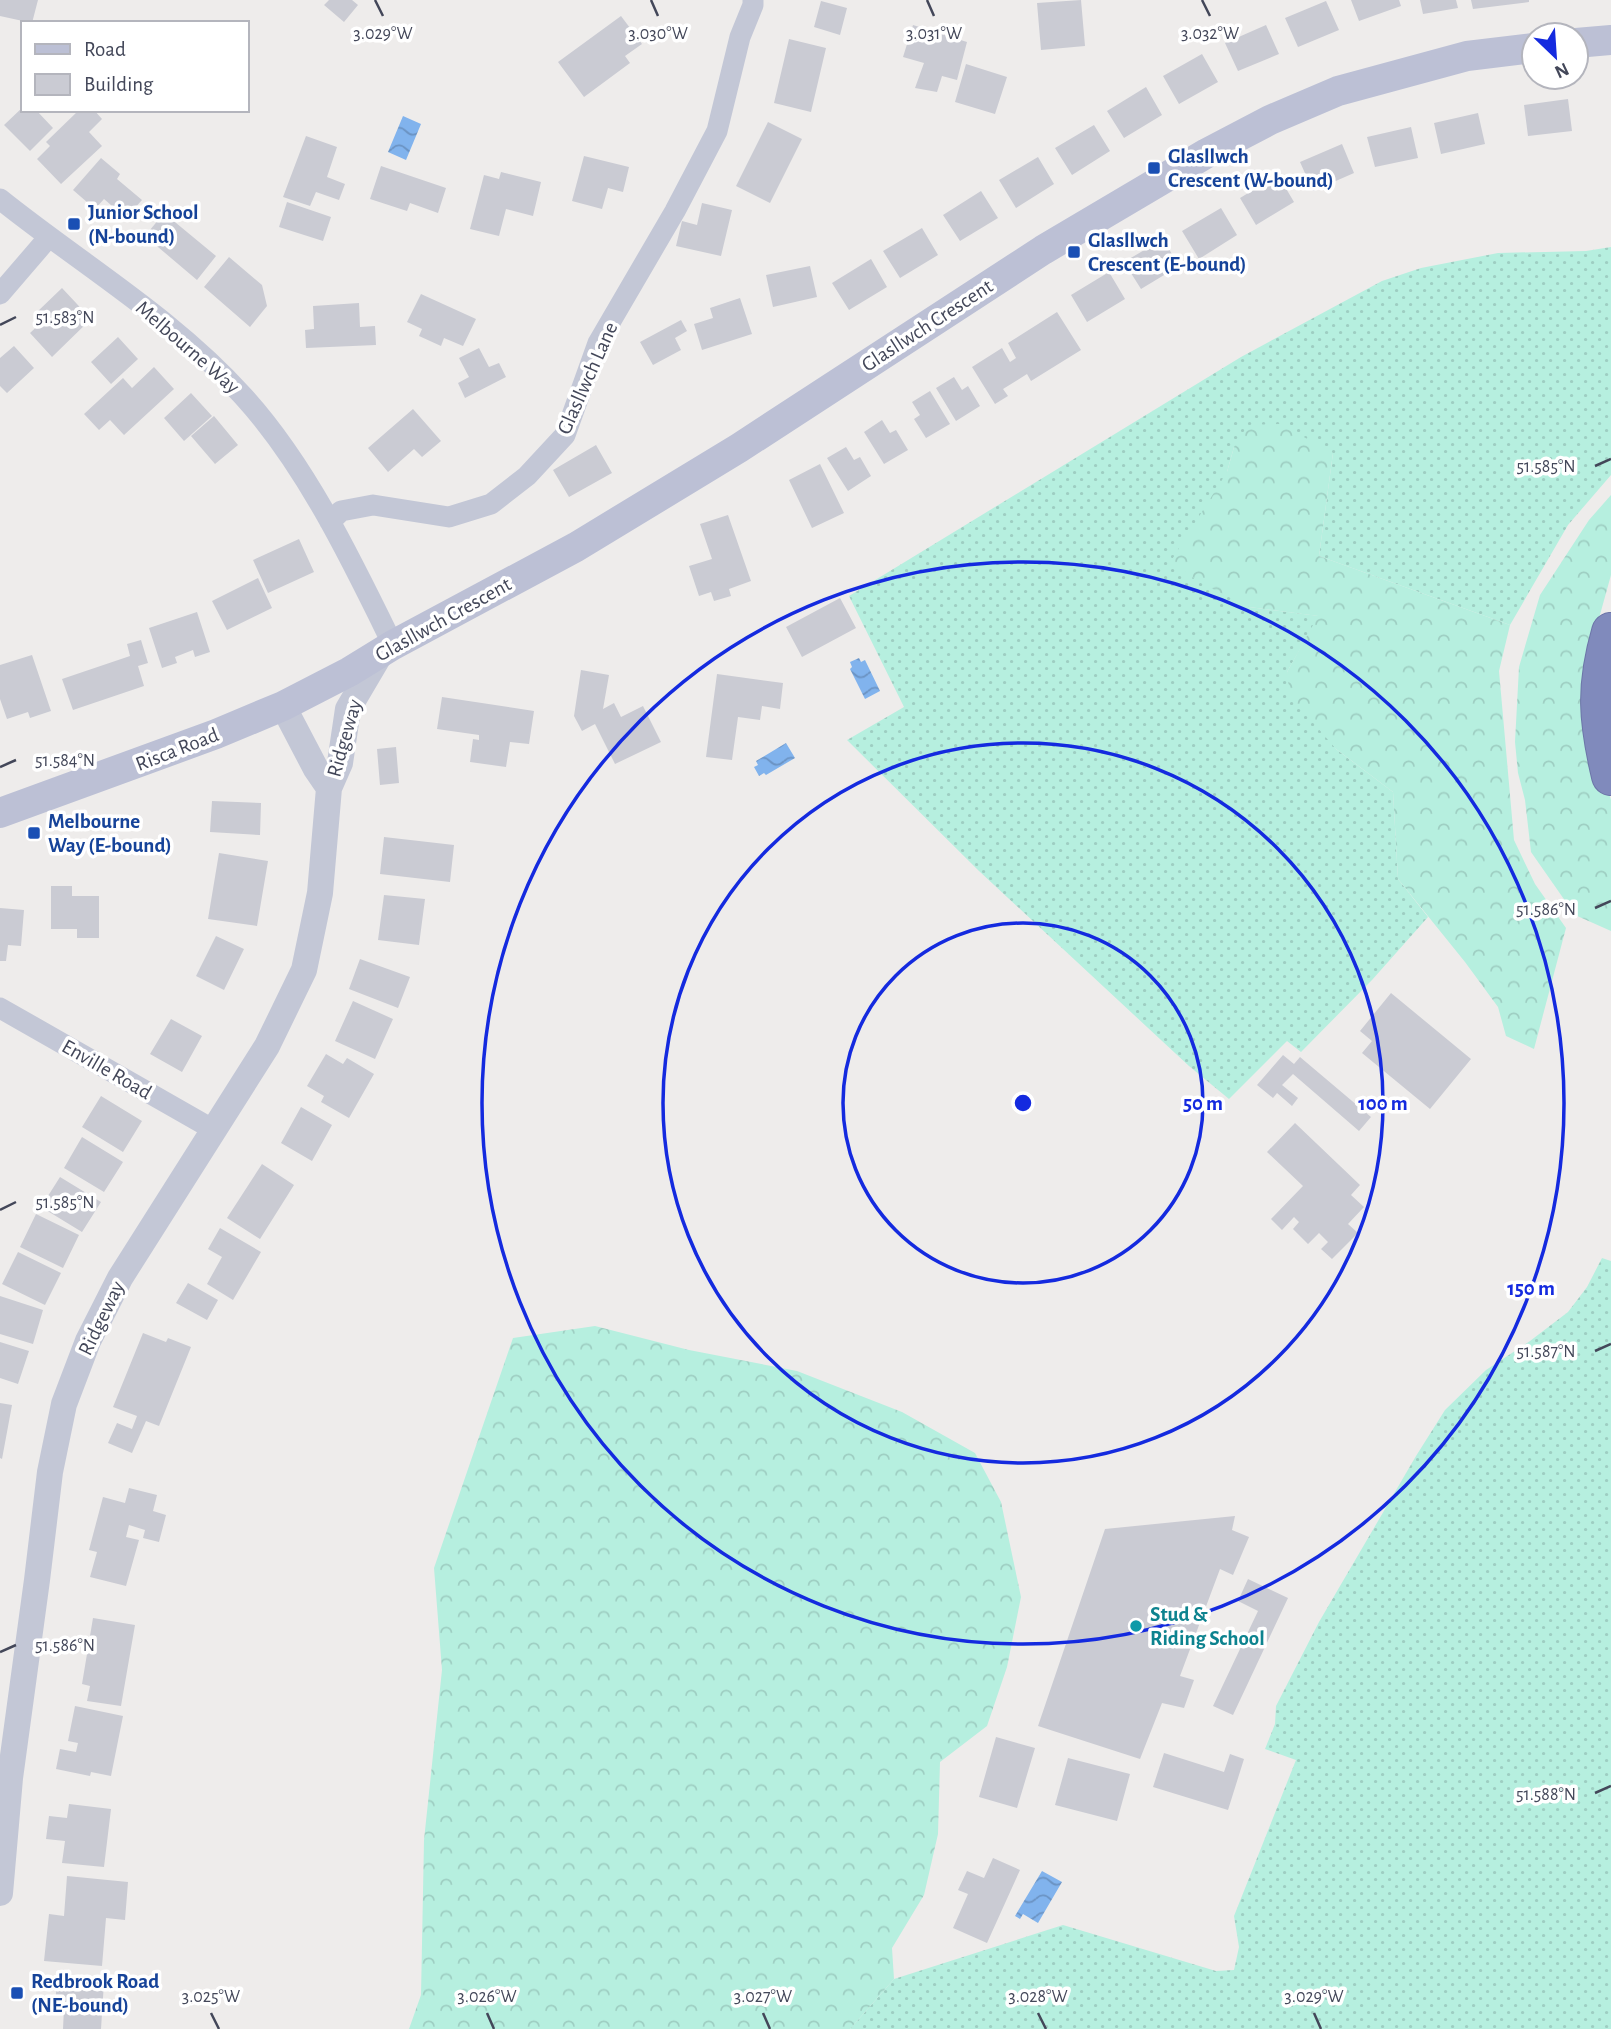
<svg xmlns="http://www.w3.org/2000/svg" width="1611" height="2029" font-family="'Alegreya Sans',sans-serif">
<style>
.grass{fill:url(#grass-dots)}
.forest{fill:url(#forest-crowns)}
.water{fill:url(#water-waves)}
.building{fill:#cacbd3}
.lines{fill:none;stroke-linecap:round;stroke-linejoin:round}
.motorway-casing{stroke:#6c75a8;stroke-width:40}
.minor{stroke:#c3c7d6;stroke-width:21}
.tertiary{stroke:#c3c7d6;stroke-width:26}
.secondary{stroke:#bcc0d5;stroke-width:30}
.motorway{stroke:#808abc;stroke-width:38}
.ticks{fill:none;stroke:#434759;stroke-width:2.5}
.ring{fill:none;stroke:#142adf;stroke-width:3.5}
.transit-dot{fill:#1a4fb4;stroke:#fff;stroke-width:2.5}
.culture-dot{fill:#0f9aa8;stroke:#fff;stroke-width:2.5}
.labels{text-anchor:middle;stroke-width:7;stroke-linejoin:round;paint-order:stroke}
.transit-label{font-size:21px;font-weight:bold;fill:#164399;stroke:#fff;text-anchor:start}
.street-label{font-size:21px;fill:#434759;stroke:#fff}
.culture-label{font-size:21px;font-weight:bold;fill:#0d838f;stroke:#fff;text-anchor:start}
.ticks-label{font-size:18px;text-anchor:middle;fill:#434759;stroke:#fff;stroke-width:7;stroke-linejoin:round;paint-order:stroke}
.centre{fill:#142adf;stroke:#fff;stroke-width:3.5}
.ring-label{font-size:21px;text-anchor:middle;font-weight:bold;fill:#142adf;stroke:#fff;stroke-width:7;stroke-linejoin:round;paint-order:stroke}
</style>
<defs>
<pattern id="grass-dots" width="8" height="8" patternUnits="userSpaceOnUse" patternTransform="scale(1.75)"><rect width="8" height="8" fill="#b6efdf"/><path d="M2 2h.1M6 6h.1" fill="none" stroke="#9ecec2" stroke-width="1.8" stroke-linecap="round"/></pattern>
<pattern id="forest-crowns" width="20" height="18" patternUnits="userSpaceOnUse" patternTransform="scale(1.75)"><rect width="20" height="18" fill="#b6efdf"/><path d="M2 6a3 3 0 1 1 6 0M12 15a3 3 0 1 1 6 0" fill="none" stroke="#9ecec2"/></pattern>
<pattern id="water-waves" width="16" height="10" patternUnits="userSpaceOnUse" patternTransform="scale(1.75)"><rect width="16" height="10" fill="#81b3ed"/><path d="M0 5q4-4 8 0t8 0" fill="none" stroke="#6b93c3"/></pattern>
</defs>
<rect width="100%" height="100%" fill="#eeeceb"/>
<path class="grass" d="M1611,247V475L1568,525L1510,625L1319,556L1333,453L1234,447L1227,472L1249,607L1319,616L1287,672L1336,749L1393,792L1398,879L1428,917L1372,980L1301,1052L1287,1041L1229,1099L1189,1066L979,871L847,740L904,707L849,596L1241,357L1382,281L1421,268L1498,253L1586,251Z
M1602,1258L1611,1261V2029H850L894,1979L1063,1925L1216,1971L1234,1970L1239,1947L1234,1916L1296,1760L1265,1749L1275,1724L1276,1706L1319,1622L1416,1456L1445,1410L1486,1370L1530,1341L1568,1312L1587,1287Z"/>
<path class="forest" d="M1280,424L1333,453L1319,556L1510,625L1499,671L1514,840L1535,884L1566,928L1534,1049L1506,1036L1498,1007L1465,962L1398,879L1393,792L1336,749L1290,696L1287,672L1318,616L1249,607L1197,581L1171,561L1227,472L1234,447L1248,425Z
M1611,495V575L1593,640L1596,748L1611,800V931L1575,915L1531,852L1525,800L1518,773L1515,742L1519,667L1540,595L1589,520Z
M595,1326L689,1350L797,1371L902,1412L975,1453L1001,1502L1021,1597L1007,1667L987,1726L940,1762L938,1834L924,1895L892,1948L894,1979L850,2029H409L421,1995L424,1840L442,1670L434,1568L513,1338Z"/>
<path class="water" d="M403,116L421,124L406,160L388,152Z
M859,658L861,662L865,660L880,691L865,699L850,669L852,667L850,662Z
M786,743L795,758L766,775L764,773L759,776L754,767L758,765L756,761Z
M1042,1871L1062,1882L1038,1923L1023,1914L1020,1919L1015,1916Z"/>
<path class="building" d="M0,0H38L32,23L0,16Z
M329,0H352L358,5L344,22L324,5Z
M1081,0L1085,46L1041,50L1037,3Z
M1351,0H1399L1401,6L1359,21Z
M1420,0H1456L1458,8L1423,14Z
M1471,0H1529V2L1473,9Z
M821,1L847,8L840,35L814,27Z
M1326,1L1339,30L1298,47L1285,18Z
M621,16L642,44L625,56L630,63L584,97L558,62Z
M913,25L967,42L957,80L942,76L937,92L915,88L924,63L903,57Z
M1266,25L1279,54L1238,71L1225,43Z
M789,39L826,48L811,112L774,103Z
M1202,54L1218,82L1179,104L1163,76Z
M966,64L1007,77L995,114L955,102Z
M1146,87L1162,115L1124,138L1107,111Z
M1568,99L1572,131L1528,136L1524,105Z
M23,107V110H36L53,128L30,151L4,125Z
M79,110H94L102,119L89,132L102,146L61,184L37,159L50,146L46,142Z
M1478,113L1485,144L1441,154L1434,123Z
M768,122L802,139L770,203L736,186Z
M1094,125L1110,151L1072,175L1055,148Z
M1411,127L1418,158L1375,167L1367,137Z
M306,136L337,147L327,177L345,184L339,200L316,192L310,206L283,197Z
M1342,144L1354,173L1313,191L1300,162Z
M584,156L629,167L623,192L608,188L602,209L572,201Z
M1038,157L1054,184L1016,208L999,180Z
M101,158L120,174L117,179L142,200L126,218L104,199L95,209L73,190Z
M381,166L446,188L438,213L410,203L407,211L370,199Z
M501,172L541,182L533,216L506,209L499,236L470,229L484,175L499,179Z
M1278,175L1294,202L1256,225L1240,198Z
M981,191L998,218L960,241L943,215Z
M287,202L331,217L323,241L279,227Z
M702,203L732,210L721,256L676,246L682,221L697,225Z
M1221,208L1237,235L1199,259L1182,231Z
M164,213L216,256L197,280L145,236Z
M922,228L938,255L900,278L883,251Z
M1163,239L1179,266L1141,289L1124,262Z
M229,257L262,285L267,306L250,327L204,287Z
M871,259L887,287L849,310L832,283Z
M810,266L817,297L773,307L766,275Z
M1109,272L1125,299L1087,322L1071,295Z
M62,288L91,319L52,357L30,333L44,320L37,312Z
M421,294L476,319L463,346L444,338L441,346L419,336L422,329L407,322Z
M740,298L752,334L702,350L694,324L713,318L710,308Z
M359,303L360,327L375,326L376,345L306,348L305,330L314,329L313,306Z
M1057,312L1081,350L1031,381L1027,374L1003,389L1008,396L995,404L972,367L1002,348L1010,362L1016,358L1008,343Z
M681,320L687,331L675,338L681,350L653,365L640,342Z
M118,337L138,359L111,384L91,362Z
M14,346L34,368L7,393L0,386V358Z
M479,348L489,367L499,363L506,377L465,398L458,383L469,377L459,358Z
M154,367L174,389L124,435L110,420L99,430L84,414L123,378L132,388Z
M954,377L962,390L968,386L980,406L956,421L936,388Z
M930,391L950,424L926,438L914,419L920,415L912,402Z
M191,393L212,416L184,441L164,418Z
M413,409L441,441L422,457L414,449L388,472L368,448Z
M214,416L238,445L215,464L191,436Z
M882,420L890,433L896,430L908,450L884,464L864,432Z
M596,445L612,473L569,497L553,470Z
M846,447L854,460L860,457L871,476L848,491L827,458Z
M820,464L844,513L812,528L789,480Z
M728,515L751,581L729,589L731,596L714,601L711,592L699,596L689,566L712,559L700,524Z
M299,539L314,572L268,593L253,560Z
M258,578L272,608L227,630L212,601Z
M840,598L856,628L802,657L786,627Z
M197,612L210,652L195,657L193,650L175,657L177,663L162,668L149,628Z
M141,640L148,663L138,666L144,686L73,710L62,679L130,656L127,644Z
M32,655L51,711L30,718L28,712L7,719L0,699V665Z
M581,670L609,675L603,709L614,703L621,717L643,706L661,742L615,764L595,724L582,731L574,716Z
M717,674L783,683L780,709L762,706L760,720L738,717L732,760L706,757Z
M442,697L534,711L529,744L510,742L506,767L470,762L473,739L479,740V735L437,729Z
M396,747L399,783L380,785L377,749Z
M212,801L261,803L260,835L210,832Z
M384,837L454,845L450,882L380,874Z
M219,853L268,861L257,926L208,919Z
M51,886H72V896H99V938H77V929H51Z
M384,895L425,899L419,945L378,940Z
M0,908L24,910L21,946L8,945L6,961H0Z
M216,936L244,949L224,990L196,976Z
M360,959L410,977L398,1008L349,989Z
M1391,993L1471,1059L1430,1109L1362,1053L1372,1041L1360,1031Z
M353,1001L393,1019L375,1059L335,1041Z
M171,1019L202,1036L182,1072L150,1054Z
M326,1054L343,1064L347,1058L374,1074L349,1118L321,1102L324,1096L307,1086Z
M1283,1055L1294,1064L1300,1057L1371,1117L1359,1131L1293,1074L1282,1085L1298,1098L1292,1106L1277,1093L1273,1098L1257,1085Z
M101,1096L142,1121L123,1152L82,1127Z
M301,1107L332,1125L312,1161L281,1143Z
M1295,1123L1360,1185L1351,1195L1364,1207L1348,1224L1358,1233L1332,1259L1321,1249L1328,1242L1319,1233L1308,1244L1293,1229L1299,1222L1294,1217L1282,1230L1271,1219L1303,1186L1267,1152Z
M82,1137L123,1162L104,1192L64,1168Z
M262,1164L294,1185L260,1239L227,1218Z
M60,1177L101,1202L82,1232L41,1207Z
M36,1214L79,1235L63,1268L20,1247Z
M220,1228L261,1252L233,1300L207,1284L222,1257L208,1249Z
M18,1252L61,1273L45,1305L2,1284Z
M188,1283L218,1300L207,1320L176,1303Z
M0,1296L43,1310L33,1344L0,1334Z
M143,1333L166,1342L168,1338L191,1347L159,1426L146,1421L132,1453L108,1443L117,1423L132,1429L137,1416L113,1407Z
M0,1342L29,1351L18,1384L0,1378Z
M0,1403L12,1405L2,1459L0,1458Z
M129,1488L157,1495L153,1511L166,1515L159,1542L143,1538L145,1530L129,1525L126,1537L139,1540L126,1586L90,1577L97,1552L89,1550L103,1497L125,1503Z
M1235,1516L1232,1530L1249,1537L1233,1575L1220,1569L1180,1676L1194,1680L1184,1708L1162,1703L1140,1759L1038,1726L1105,1529Z
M1248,1579L1288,1598L1233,1715L1213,1706L1258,1611L1238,1601Z
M93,1618L135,1625L121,1706L87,1701L90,1686L82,1684Z
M75,1706L123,1716L111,1776L91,1772L90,1776L56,1769L60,1749L76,1752L78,1743L68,1741Z
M996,1737L1035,1748L1017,1808L979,1797Z
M1164,1753L1224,1772L1230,1754L1244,1759L1228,1810L1153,1787Z
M1068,1758L1130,1774L1117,1821L1055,1805Z
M69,1804L111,1809L104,1867L62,1863L65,1841L46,1839L49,1816L67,1818Z
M993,1858L1020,1870L987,1943L953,1928L968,1894L958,1890L967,1871L984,1878Z
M67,1876L128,1882L125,1920L106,1918L102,1966L44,1961L49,1914L64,1916Z
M57,1979L104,1982L101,2029H63L64,2008L55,2007Z"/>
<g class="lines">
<defs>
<path id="motorway" d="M1611,632C1595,687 1598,721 1611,776"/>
</defs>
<use href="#motorway" class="motorway-casing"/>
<path class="minor" d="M0,199C81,264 173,318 243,396C306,465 352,561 393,645
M0,294L48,238
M330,522L341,511L373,505L449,517L491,504L527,476L565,435L598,343L675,211L717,131L740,37L753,5V0
M0,1008L214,1130"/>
<path class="tertiary" d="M283,706L316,769L329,788
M0,1893L10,1778L37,1580L50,1472L64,1404L88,1341L120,1278L267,1046L304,970L320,893L329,788L340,763L348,709L381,653"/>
<path class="secondary" d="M1576,43L1611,40
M0,813L216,734L283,706L349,672L393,645L576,547L739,448L1043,250L1207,153L1270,120L1338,91L1467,56L1534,48"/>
<use href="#motorway" class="motorway"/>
</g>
<path class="ticks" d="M375,0L383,16M651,0L658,16M927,0L934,16M1202,0L1210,16M0,325L16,317M1595,466L1611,459M0,767L16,760M1595,908L1611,901M0,1210L16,1202M1595,1351L1611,1344M0,1652L16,1645M1595,1793L1611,1786M211,2013L219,2029M487,2013L494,2029M763,2013L770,2029M1038,2013L1046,2029M1314,2013L1321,2029"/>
<g class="ring">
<circle cx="1023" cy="1103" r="180"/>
<circle cx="1023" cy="1103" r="360"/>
<circle cx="1023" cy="1103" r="541"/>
</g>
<g class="transit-dot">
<rect x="1147" y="161" width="14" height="14" rx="3.5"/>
<rect x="67" y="217" width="14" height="14" rx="3.5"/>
<rect x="1067" y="245" width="14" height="14" rx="3.5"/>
<rect x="27" y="826" width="14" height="14" rx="3.5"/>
<rect x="10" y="1986" width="14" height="14" rx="3.5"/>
</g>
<circle class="culture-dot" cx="1136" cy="1626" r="7"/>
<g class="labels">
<g class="transit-label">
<text x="1168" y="163">Glasllwch<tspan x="1168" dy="24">Crescent (W-bound)</tspan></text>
<text x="88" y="219">Junior School<tspan x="88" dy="24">(N-bound)</tspan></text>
<text x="1088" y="247">Glasllwch<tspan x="1088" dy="24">Crescent (E-bound)</tspan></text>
<text x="48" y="828">Melbourne<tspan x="48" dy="24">Way (E-bound)</tspan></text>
<text x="31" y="1988">Redbrook Road<tspan x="31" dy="24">(NE-bound)</tspan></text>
</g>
<g class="street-label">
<text transform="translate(927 325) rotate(-33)" y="7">Glasllwch Crescent</text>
<text transform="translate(188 347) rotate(41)" y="7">Melbourne Way</text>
<text transform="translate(587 378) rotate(-66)" y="7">Glasllwch Lane</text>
<text transform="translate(443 619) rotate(-29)" y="7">Glasllwch Crescent</text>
<text transform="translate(344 738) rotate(-74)" y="7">Ridgeway</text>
<text transform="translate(177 749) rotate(-21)" y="7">Risca Road</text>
<text transform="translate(107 1069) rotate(30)" y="7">Enville Road</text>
<text transform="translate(101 1318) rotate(-64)" y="7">Ridgeway</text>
</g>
<g class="culture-label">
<text x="1150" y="1621">Stud &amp;<tspan x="1150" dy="24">Riding School</tspan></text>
</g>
</g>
<g class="ticks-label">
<text x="383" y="39">3.029°W</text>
<text x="658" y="39">3.030°W</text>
<text x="934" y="39">3.031°W</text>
<text x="1210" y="39">3.032°W</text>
<text x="65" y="323">51.583°N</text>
<text x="1546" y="472">51.585°N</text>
<text x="65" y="766">51.584°N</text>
<text x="1546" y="915">51.586°N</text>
<text x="65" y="1208">51.585°N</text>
<text x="1546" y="1357">51.587°N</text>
<text x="65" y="1651">51.586°N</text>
<text x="1546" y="1800">51.588°N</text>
<text x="211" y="2002">3.025°W</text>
<text x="487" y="2002">3.026°W</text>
<text x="763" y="2002">3.027°W</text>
<text x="1038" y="2002">3.028°W</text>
<text x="1314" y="2002">3.029°W</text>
</g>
<circle cx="1023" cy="1103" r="10" class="centre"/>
<g class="ring-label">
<text x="1203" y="1110">50 m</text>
<text x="1383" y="1110">100 m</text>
<text x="1531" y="1295">150 m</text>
</g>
<rect x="21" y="21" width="228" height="91" fill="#ffffff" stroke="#b4b5bd" stroke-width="2"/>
<rect x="35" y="44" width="35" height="10" fill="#bcc0d5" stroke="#b4b5bd" stroke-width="2"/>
<text x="84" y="56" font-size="21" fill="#434759">Road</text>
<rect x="35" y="74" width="35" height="21" fill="#cacbd3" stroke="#b4b5bd" stroke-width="2"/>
<text x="84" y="91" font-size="21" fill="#434759">Building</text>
<g transform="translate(1555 56) rotate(155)"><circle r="33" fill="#ffffff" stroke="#b4b5bd" stroke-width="2"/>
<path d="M0-5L12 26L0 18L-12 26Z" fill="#142adf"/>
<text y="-10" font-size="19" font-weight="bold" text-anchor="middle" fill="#434759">N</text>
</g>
</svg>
